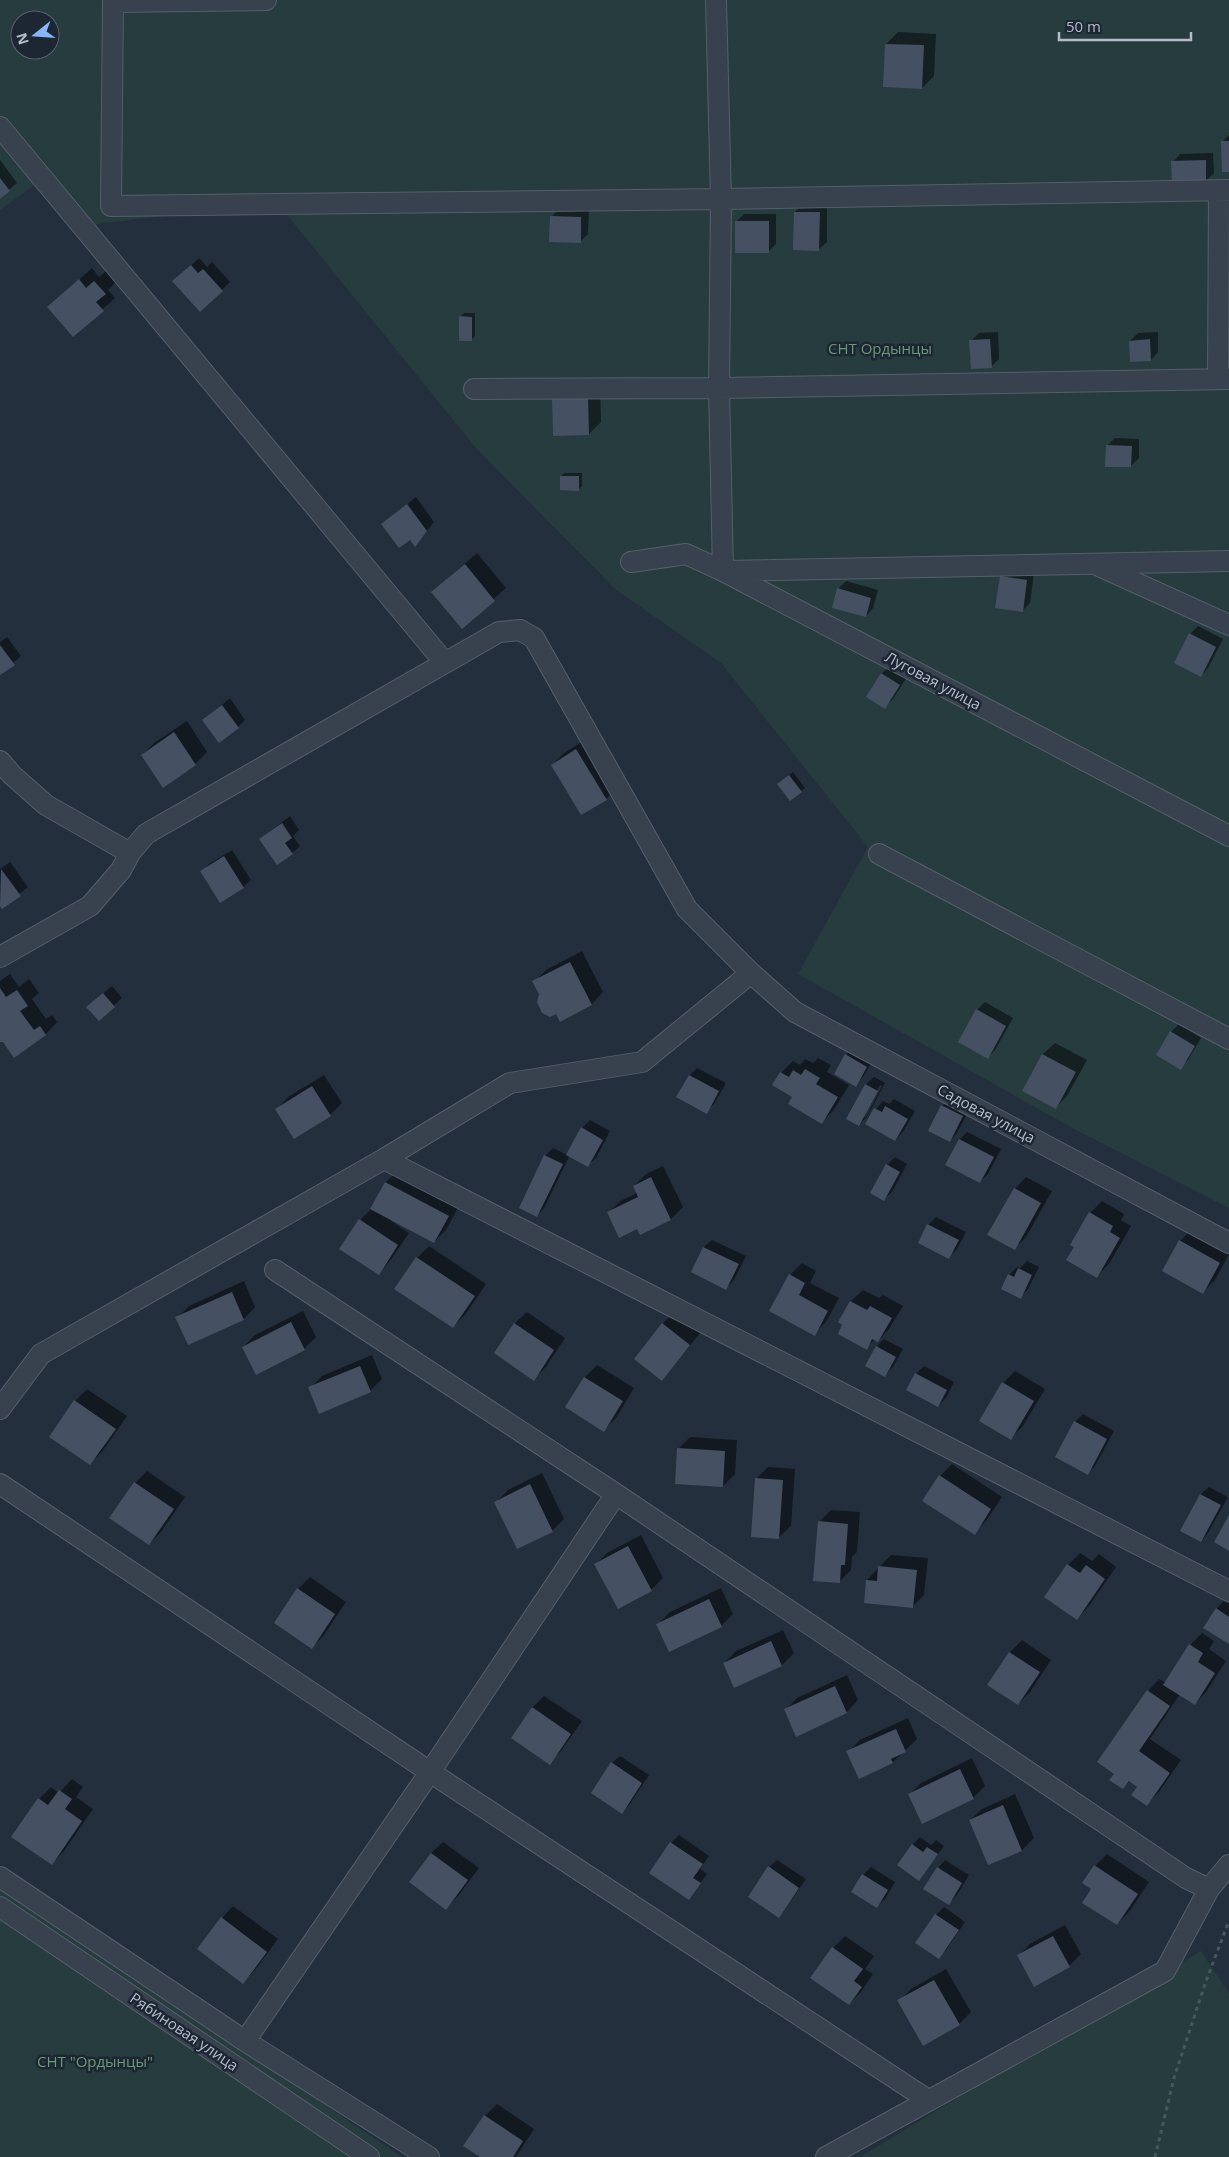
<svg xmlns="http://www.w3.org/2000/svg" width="1229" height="2157" font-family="'Open Sans',sans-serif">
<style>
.green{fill:#263c3f;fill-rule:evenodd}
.shadow{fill:#0007;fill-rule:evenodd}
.building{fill:#455162}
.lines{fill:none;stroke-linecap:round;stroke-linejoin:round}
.minor-casing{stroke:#565f6c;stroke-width:22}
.path{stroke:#44595c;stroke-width:3;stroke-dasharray:4 4;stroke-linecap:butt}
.minor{stroke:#38414e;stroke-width:20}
.labels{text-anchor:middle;stroke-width:5;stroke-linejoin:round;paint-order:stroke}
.park-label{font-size:15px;fill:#6b9a76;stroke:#1d2633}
.street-label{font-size:15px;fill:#b4bcc9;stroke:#1d2633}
</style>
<rect width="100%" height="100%" fill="#242f3e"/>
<path class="green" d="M0,0H1229V1208L1074,1129L798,974L868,847L721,663L615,589L475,447L276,201L84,226L44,178L0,210ZM20,20H50V50H20Z
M0,1885L402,2157H0Z
M1201,1951L1229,1993V2157H860Z"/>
<path class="shadow" d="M898,32L936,34L934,76L922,88L886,44Z
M1229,135V171L1223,141Z
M1213,153L1214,173L1206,181L1173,162L1180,154Z
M0,160L17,183L0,197Z
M803,205H827V242L819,249L795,212Z
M559,209H589L588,234L580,242L551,217Z
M744,214H776V244L769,251L736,222Z
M199,258L207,267L212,262L230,282L222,290L182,274Z
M92,268L99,277L107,270L117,281L108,290L115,298L73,335L48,307Z
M464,313H475V336L471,340L460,317Z
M998,332L999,359L991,367L971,341L979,333Z
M1158,332V352L1151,360L1130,341L1138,333Z
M600,384L601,422L589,434L554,435Z
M1115,438L1139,439V458L1131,466L1107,446Z
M565,473H582V486L579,489L561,476Z
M416,497L434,522L415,546L410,538L382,524Z
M477,553L506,588L462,627L433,592Z
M1009,569L1034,573L1030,603L1022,611L1001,577Z
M846,581L878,590L873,608L866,616L838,589Z
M1198,626L1223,639L1208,668L1201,676L1176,663L1190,634Z
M7,637L21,656L0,674V642Z
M890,666L907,677L893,699L885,707L868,696L882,673Z
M230,698L245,720L238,727L204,720Z
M187,721L207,752L195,764L142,755L154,743Z
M588,738L618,787L606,799L552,765L564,753Z
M793,772L805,788L790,800L782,781Z
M290,816L299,830L293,836L300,846L292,853L260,839Z
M232,850L251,880L243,887L202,872L209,864Z
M10,862L28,887L3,907L0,904V869Z
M582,951L603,992L592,1004L560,1020L556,1012L540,994L534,982L546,970Z
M10,974L19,987L29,979L39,993L32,999L46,1019L52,1015L57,1022L46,1034L15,1056L3,1040L0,1041V981Z
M112,986L122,998L99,1019L96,999Z
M985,1002L1013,1018L995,1050L987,1058L977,1010Z
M1179,1024L1201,1038L1188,1060L1180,1068L1171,1032Z
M1055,1043L1087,1060L1067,1096L1056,1107L1024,1090L1043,1054Z
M854,1047L874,1059L863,1077L855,1085L846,1055Z
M818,1058L831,1065L827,1072L849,1085L833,1111L821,1123L794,1097L781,1073L793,1061L800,1065L805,1059L813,1063Z
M697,1068L726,1083L714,1104L706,1112L678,1096L690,1075Z
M324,1075L342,1103L330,1115L277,1109L288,1097Z
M874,1077L885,1083L867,1117L859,1124L848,1118L866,1084ZM880,1085L882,1086L866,1117H863Z
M950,1098L970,1108L957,1133L950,1141L930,1130L942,1106Z
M894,1099L915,1111L903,1132L895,1140L867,1124L876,1109L883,1101L889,1104Z
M590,1120L610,1131L596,1158L588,1165L570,1155L544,1208L537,1216L545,1156L553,1148L567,1155L582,1128Z
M967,1132L1001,1149L988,1174L980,1182L960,1139Z
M895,1157L907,1164L892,1192L884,1199L887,1165Z
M663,1166L683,1207L671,1219L640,1234L638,1227L608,1213L620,1201L637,1193L634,1186L646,1174Z
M398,1171L460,1204L446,1230L434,1242L392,1219L391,1221L409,1233L390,1261L379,1273L360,1220L372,1208L386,1182Z
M1026,1177L1052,1191L1026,1237L1014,1249L1015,1189Z
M1102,1201L1124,1214L1121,1220L1131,1226L1109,1264L1097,1276L1090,1213Z
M936,1217L966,1232L957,1249L949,1257L920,1242L928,1225Z
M1192,1229L1229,1249V1254L1215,1280L1203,1292L1180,1241Z
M712,1240L746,1256L734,1280L726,1288L692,1272L704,1247Z
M429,1246L486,1284L465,1315L453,1326L417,1258Z
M1027,1261L1039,1267L1028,1289L1021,1297L1009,1275L1017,1267L1020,1268Z
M802,1263L816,1271L810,1283L839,1298L826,1322L814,1334L790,1275Z
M244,1281L255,1307L244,1319L177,1318L189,1306Z
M863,1290L879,1298L883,1295L903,1306L889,1329L878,1341L875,1339L866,1348L839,1322L851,1301Z
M303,1311L316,1337L304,1349L243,1347L255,1335Z
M527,1312L565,1338L546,1367L534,1379L495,1353L515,1323Z
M675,1312L701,1332L662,1379L636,1359L663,1323Z
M884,1339L903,1349L893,1367L885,1375L867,1365L877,1346Z
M372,1355L382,1379L370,1391L310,1388L322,1376Z
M597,1365L634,1388L616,1418L604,1430L567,1407L585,1377Z
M924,1366L954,1382L946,1398L938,1406L916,1374Z
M1015,1371L1045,1389L1023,1426L1011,1438L1003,1383Z
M87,1389L127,1416L102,1452L90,1463L51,1436L75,1401Z
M1083,1414L1114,1431L1095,1466L1088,1473L1075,1422Z
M690,1437L737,1440L735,1474L723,1486L678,1449Z
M952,1464L1002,1497L986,1521L974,1533L940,1476Z
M768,1467L795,1469L791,1526L779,1537L756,1479Z
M147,1471L185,1497L161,1532L149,1544L111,1517L135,1483Z
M542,1473L564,1519L552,1531L496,1502L508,1490Z
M1209,1487L1228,1497L1208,1533L1201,1541L1182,1530L1201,1494Z
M831,1510L860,1512L857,1552L852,1557L851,1570L839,1582L819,1522Z
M641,1535L663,1578L651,1590L595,1565L607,1553Z
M1080,1553L1092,1561L1099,1554L1116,1567L1089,1606L1077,1618L1068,1565Z
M891,1555L928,1558L924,1595L912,1607L867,1580Z
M310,1577L346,1602L324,1635L312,1647L298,1589Z
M721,1588L733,1614L721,1626L658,1624L670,1612Z
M1224,1601L1229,1604V1643L1216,1609Z
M783,1630L794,1653L782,1665L735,1686L724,1663L736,1651Z
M1202,1633L1214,1641L1209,1649L1226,1661L1206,1692L1195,1704L1180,1694L1150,1739L1181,1760L1159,1792L1147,1804L1139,1786L1130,1781L1123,1788L1116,1774L1148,1691L1159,1679L1166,1683L1190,1645Z
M1022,1640L1051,1660L1030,1692L1018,1704L989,1685L1010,1652Z
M847,1675L858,1700L847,1712L797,1735L785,1710L797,1698Z
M544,1696L582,1721L561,1751L549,1763L532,1708Z
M908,1718L917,1739L893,1762L848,1752L860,1740Z
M620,1756L649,1775L630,1804L622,1812L612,1763Z
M972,1758L985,1786L973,1798L923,1822L909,1795L921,1783Z
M72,1779L83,1787L76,1797L93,1809L64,1851L52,1863L39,1799L51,1787L59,1793Z
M1015,1794L1034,1838L1022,1850L988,1864L970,1820L982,1809Z
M679,1835L709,1856L700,1869L707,1874L688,1899L651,1873L671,1843Z
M920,1837L931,1845L936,1840L944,1846L919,1879L912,1845Z
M443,1842L479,1868L458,1896L446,1908L431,1853Z
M1107,1854L1149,1882L1129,1912L1117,1924L1093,1889L1084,1883L1095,1866Z
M777,1860L806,1879L786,1908L779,1916L769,1867Z
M945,1860L969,1875L957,1895L949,1903L938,1868Z
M871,1867L895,1882L885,1899L877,1906L863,1875Z
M233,1906L278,1939L255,1970L243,1982L222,1918Z
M944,1907L965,1922L946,1950L938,1957L936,1915Z
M1065,1925L1081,1954L1069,1966L1018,1956L1030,1944Z
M845,1936L874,1956L865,1969L873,1974L861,1992L849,2004L833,1948Z
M946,1969L971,2012L959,2024L899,2001L911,1989Z
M497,2104L534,2129L516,2157H483L485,2116Z"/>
<path class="building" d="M885,44L924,45L922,89L883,87Z
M1221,141H1229V172H1222Z
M1206,160V182L1172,183L1171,161Z
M0,178L10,191L0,199Z
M794,212H820L819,251L793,250Z
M550,216L581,217V243L549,242Z
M735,221H769V253H735Z
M191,265L198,273L203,269L223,291L200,312L172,281Z
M79,279L86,288L94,281L106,294L96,302L104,311L73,337L47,307Z
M459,316L472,317V341H459Z
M990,339L992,368L971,369L969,340Z
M1150,339L1151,361L1130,362L1129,341Z
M588,395L589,435L553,436L552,396Z
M1106,445L1132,446L1131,467H1105Z
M560,476H579V491L560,490Z
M407,504L427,531L415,547L410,540L399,548L381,524Z
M465,564L495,601L462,629L431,592Z
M1000,576L1027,580L1023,612L995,608Z
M837,588L871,598L866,617L832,608Z
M1189,633L1216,647L1201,677L1174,663Z
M0,645L15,665L0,675Z
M881,673L900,685L885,709L866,697Z
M222,705L239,728L219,743L202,720Z
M174,732L196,765L163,788L141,755Z
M576,749L607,800L581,815L551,765Z
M789,775L802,792L790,801L777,784Z
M282,823L292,838L285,843L293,854L277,865L259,839Z
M224,856L244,888L220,903L200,871Z
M1,869L21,896L2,909L0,906Z
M570,962L592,1005L560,1022L556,1014L550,1017L542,1013L537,1002L539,994L532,981Z
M0,988L6,997L17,990L28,1006L20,1011L34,1030L40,1026L46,1035L14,1058L3,1042H0Z
M103,993L115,1007L99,1021L86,1007Z
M976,1009L1006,1026L988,1059L958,1042Z
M1170,1031L1195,1046L1181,1070L1156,1055Z
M845,1054L867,1067L856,1087L834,1074Z
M1042,1054L1076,1072L1056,1109L1022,1091Z
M805,1069L820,1078L816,1084L838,1097L822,1124L788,1104L792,1097L772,1085L780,1072L789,1077L793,1070L801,1075Z
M689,1075L719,1091L707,1114L676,1097Z
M865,1084L878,1091L859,1126L846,1119Z
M312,1086L331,1116L294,1139L275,1109Z
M941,1105L963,1116L950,1142L928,1131Z
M885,1106L908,1119L895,1141L865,1124L874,1108L882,1112Z
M581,1127L603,1140L588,1167L566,1155Z
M959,1139L994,1157L980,1183L945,1165Z
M544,1155L563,1164L537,1217L519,1208Z
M886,1164L900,1172L884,1201L870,1193Z
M651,1177L671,1220L640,1235L637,1229L619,1238L607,1212L638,1197L633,1186Z
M385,1182L449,1216L434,1243L370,1209Z
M1014,1188L1041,1203L1015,1250L987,1235Z
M1089,1212L1113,1226L1110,1232L1120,1238L1097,1278L1066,1260L1074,1247L1070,1245Z
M359,1219L398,1245L379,1275L339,1249Z
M927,1224L959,1240L949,1259L918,1243Z
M1179,1240L1220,1263L1203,1294L1162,1271Z
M703,1247L739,1264L726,1290L691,1272Z
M416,1257L475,1296L453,1328L394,1289Z
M1018,1268L1032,1275L1021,1299L1001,1289L1008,1274L1014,1277Z
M789,1274L805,1283L799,1295L828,1311L815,1336L769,1311Z
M232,1292L244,1320L188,1345L175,1317Z
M850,1301L867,1310L870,1306L892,1318L878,1342L872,1339L867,1350L838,1334L842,1325L838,1322Z
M291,1322L305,1350L256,1375L242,1347Z
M514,1323L554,1350L534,1381L494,1353Z
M662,1323L690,1345L662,1381L634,1359Z
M876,1346L896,1357L885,1377L865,1366Z
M360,1366L371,1392L319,1414L308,1387Z
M915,1373L947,1390L938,1407L906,1390Z
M584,1377L623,1401L604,1432L565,1407Z
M1002,1382L1034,1401L1011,1440L979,1421Z
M74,1400L116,1429L90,1465L49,1437Z
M1074,1421L1107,1439L1088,1475L1055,1457Z
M677,1448L725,1451L723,1487L675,1484Z
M939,1475L991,1509L975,1535L922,1501Z
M755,1478L783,1480L779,1539L751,1537Z
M134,1482L174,1509L149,1545L109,1518Z
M530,1484L553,1532L517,1549L494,1502Z
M1200,1494L1221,1505L1201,1542L1180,1531Z
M1229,1515V1551L1214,1542Z
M818,1521L848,1524L845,1565H841L840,1583L813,1581Z
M628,1546L652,1591L618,1609L594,1564Z
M1067,1564L1080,1573L1086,1565L1105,1579L1077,1620L1044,1597Z
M878,1566L917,1570L913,1608L864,1603L866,1580L877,1581Z
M297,1588L335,1614L312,1649L274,1623Z
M709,1599L722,1627L669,1652L656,1624Z
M1216,1608L1229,1617V1644L1203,1628Z
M771,1641L782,1666L734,1688L723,1663Z
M1189,1644L1203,1653L1198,1662L1215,1673L1195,1705L1163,1685Z
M1009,1652L1040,1672L1018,1705L987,1685Z
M835,1686L847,1713L796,1737L784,1709Z
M1147,1690L1170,1706L1139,1751L1170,1773L1147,1806L1131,1795L1137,1787L1129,1781L1123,1789L1109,1780L1114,1774L1097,1762Z
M532,1707L571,1734L550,1765L511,1738Z
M896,1729L906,1752L891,1759L893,1763L859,1779L846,1751Z
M611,1762L642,1783L622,1814L591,1793Z
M960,1769L974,1799L922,1824L908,1794Z
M59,1790L72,1799L65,1809L82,1821L52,1865L11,1837L38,1798L48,1805Z
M1003,1805L1022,1851L988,1865L969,1820Z
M670,1842L703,1864L693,1878L701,1883L689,1900L649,1873Z
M912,1844L923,1852L927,1847L938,1854L919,1881L897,1865Z
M431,1853L468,1880L446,1910L409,1882Z
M1094,1865L1138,1894L1117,1925L1082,1903L1091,1889L1082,1883Z
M768,1866L799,1888L779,1918L748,1897Z
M937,1867L962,1883L949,1905L923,1889Z
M862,1874L888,1890L877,1908L851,1892Z
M935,1914L959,1930L939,1959L915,1943Z
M221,1917L267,1952L243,1984L197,1949Z
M1053,1936L1070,1967L1034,1987L1017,1955Z
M832,1947L863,1969L854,1981L862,1987L849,2005L810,1978Z
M934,1980L960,2025L923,2046L897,2000Z
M484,2115L523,2141L513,2157H480L463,2146Z"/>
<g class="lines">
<defs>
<path id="minor" d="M113,0L111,206L721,199L1229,190
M716,0L721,199L719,388L723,571L1229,561
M113,2L266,0
M0,127L445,663
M1218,379L1219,191
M474,389L719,388L1229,379
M631,562L686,554L723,571L1229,836
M1099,566L1229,625
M0,761L12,775L46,805L130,853
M879,854L1229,1039
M0,957L90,906L121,870L130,853L146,834L499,632L520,630L534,638L687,909L751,973L795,1012L1229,1243
M384,1159L1229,1591
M275,1270L616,1494L1186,1878L1209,1889
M0,1409L41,1354L384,1159L510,1083L642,1062L751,973
M0,1484L430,1772L928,2100
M0,1877L245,2041L429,2157
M0,1907L369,2157
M245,2041L430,1772L616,1494
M826,2157L1165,1971L1209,1889L1229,1865"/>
</defs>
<use href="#minor" class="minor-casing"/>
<path class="path" d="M1155,2157L1174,2078L1206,1981L1229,1921"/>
<use href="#minor" class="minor"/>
</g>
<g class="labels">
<g class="park-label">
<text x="880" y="354">СНТ Ордынцы</text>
<text x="95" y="2067">СНТ "Ордынцы"</text>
</g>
<g class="street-label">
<text transform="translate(933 681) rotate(28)" y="5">Луговая улица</text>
<text transform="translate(986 1114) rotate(28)" y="5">Садовая улица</text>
<text transform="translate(184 2032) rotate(34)" y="5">Рябиновая улица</text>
</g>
</g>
<g transform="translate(35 35) rotate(253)"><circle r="24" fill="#1d2633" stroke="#59626f"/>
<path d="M0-4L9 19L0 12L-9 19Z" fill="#8ab4f8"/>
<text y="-8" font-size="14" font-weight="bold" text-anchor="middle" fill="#b4bcc9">N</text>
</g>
<path d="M1059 32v8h132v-8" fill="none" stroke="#b4bcc9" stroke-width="2.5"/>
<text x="1066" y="32" font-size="15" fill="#b4bcc9" stroke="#1d2633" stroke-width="4" paint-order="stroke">50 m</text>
</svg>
